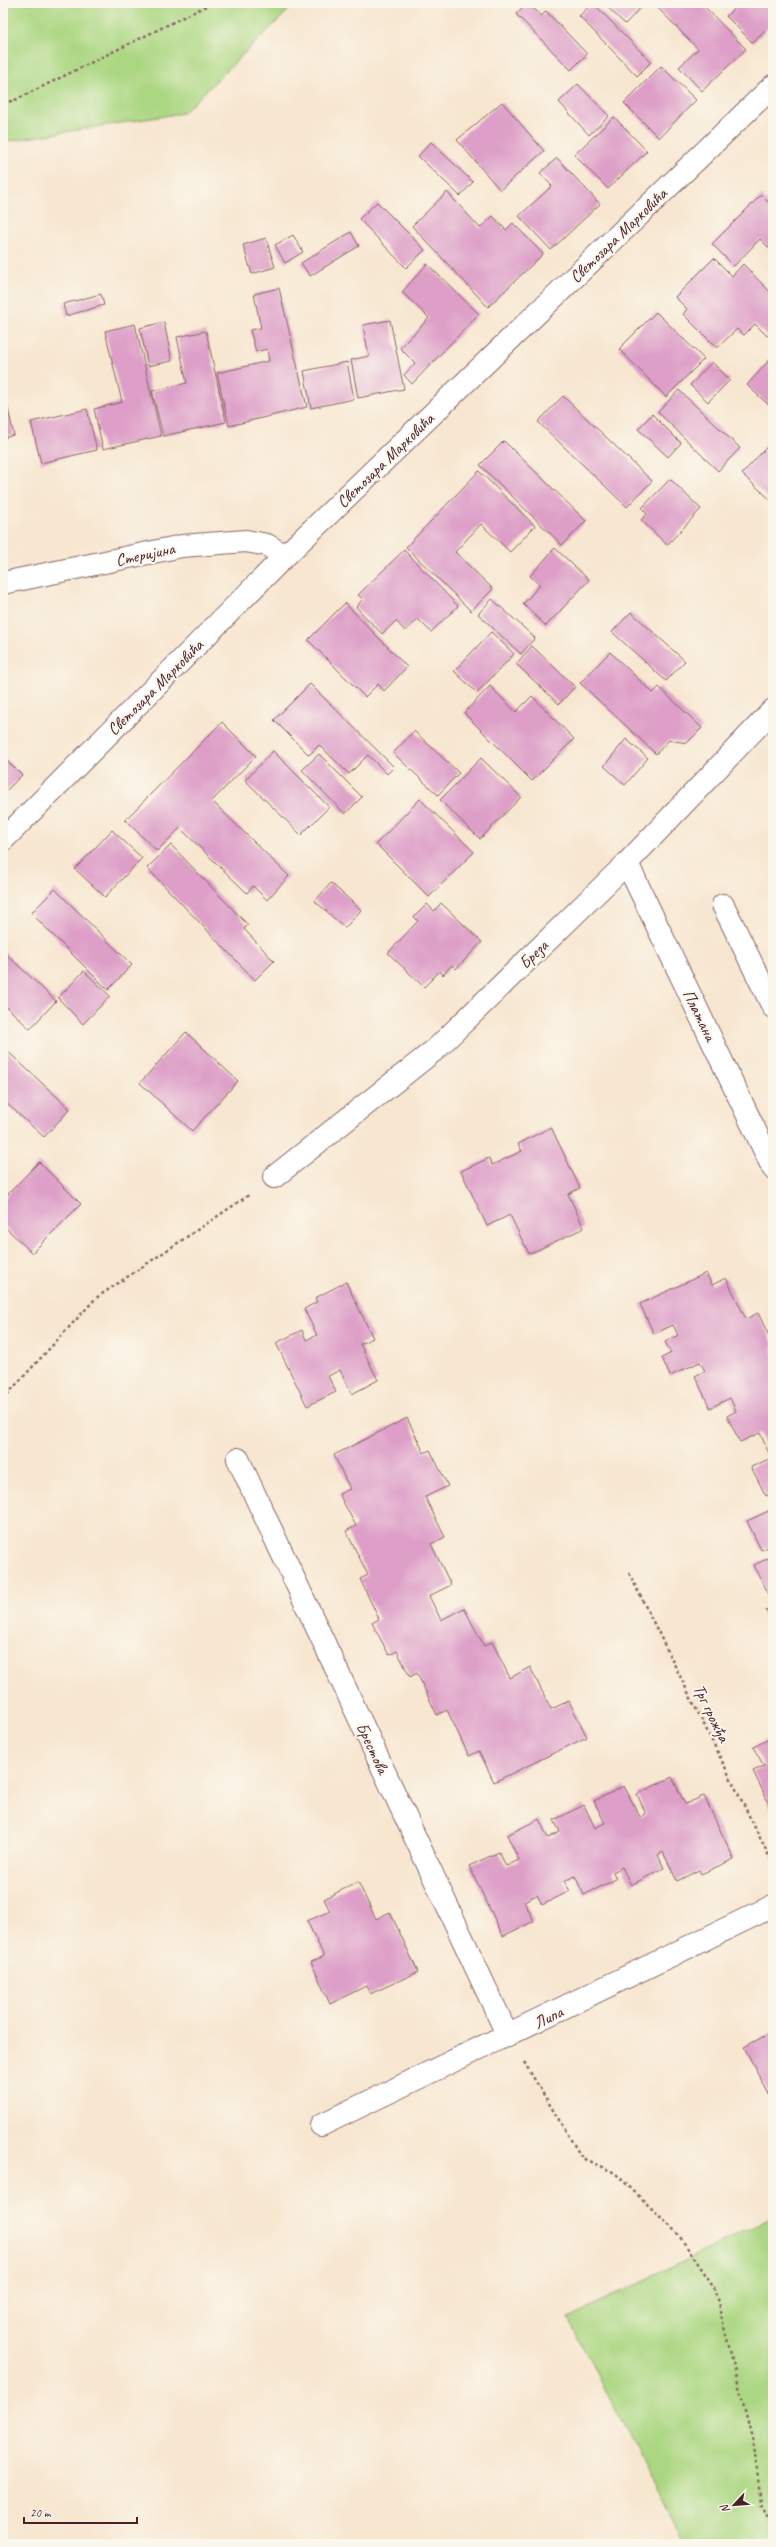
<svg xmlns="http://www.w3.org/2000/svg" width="776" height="2547" font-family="Caveat,sans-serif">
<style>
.green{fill:#acd782;stroke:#7b7b56}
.building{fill:#dd9ec7}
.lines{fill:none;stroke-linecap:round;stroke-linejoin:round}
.minor-casing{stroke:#876565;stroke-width:24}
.path{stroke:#876565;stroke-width:2.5;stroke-dasharray:3 3;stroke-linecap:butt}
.minor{stroke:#fff;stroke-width:22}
.labels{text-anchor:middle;stroke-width:4;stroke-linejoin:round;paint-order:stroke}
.street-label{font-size:17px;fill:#4a1f2b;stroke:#fbf7ec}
</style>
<rect width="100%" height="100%" fill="#fbf7ec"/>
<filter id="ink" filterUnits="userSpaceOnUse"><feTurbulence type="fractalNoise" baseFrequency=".025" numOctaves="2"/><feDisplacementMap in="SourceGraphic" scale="8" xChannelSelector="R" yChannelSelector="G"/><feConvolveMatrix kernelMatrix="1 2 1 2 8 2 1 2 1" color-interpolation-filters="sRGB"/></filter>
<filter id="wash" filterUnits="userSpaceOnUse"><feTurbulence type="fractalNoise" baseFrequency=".012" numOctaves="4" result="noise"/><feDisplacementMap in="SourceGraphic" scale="16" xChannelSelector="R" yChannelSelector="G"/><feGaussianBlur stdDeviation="0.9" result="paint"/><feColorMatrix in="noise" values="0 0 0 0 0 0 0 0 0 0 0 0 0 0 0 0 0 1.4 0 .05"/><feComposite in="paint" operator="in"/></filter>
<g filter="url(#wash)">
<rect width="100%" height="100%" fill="#f7e6d0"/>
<path class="green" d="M3,3H296L183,113L3,142Z
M773,2217V2544H685L568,2318Z"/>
<g id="blocks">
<path class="building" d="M527,3L542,16L546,11L587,54L571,70L516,14Z
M593,3L651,62L637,76L579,16Z
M603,3H645L625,24Z
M653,3H701L746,49L702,91L679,67L698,49Z
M740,3H773V23L753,43L726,16Z
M661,66L696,100L659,138L624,103Z
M578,84L609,116L589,135L559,102Z
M502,102L544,151L500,190L457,140Z
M614,117L647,151L608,189L574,155Z
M431,142L473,182L460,196L418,156Z
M557,158L600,204L551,250L519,216L552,186L540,173Z
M447,192L480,228L493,216L506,230L513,223L543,254L488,307L412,226Z
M761,195L773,207V252L760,239L734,266L712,244Z
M377,202L425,250L406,268L359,219Z
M351,232L359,246L310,276L301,263Z
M293,235L303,252L285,263L275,245Z
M266,238L275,267L252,274L243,245Z
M714,258L732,276L743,264L773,295V331L767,336L755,324L744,335L737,329L717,348L683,314L687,309L675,297Z
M427,264L479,314L412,384L404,375L415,363L400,348L429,318L402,292Z
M279,288L307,407L229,426L217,373L269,361L267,349L256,352L250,330L261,328L254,294Z
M101,294L104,305L66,316L63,304Z
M656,312L704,359L666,397L619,349Z
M390,320L404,389L358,398L351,360L369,356L363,325Z
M164,322L172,361L148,366L140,328Z
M135,324L161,436L103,449L94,409L122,402L105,331Z
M206,331L226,422L163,436L152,391L187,383L177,337Z
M773,356V409L747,385Z
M347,362L354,399L311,408L304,371Z
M712,362L730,380L708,402L690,385Z
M3,389L14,435L3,438Z
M679,390L740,448L718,471L658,412Z
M563,396L652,481L627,507L538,422Z
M87,409L97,450L41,463L31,422Z
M652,414L681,443L668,457L638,429Z
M773,440V502L742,474Z
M504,441L586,521L562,545L480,465Z
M479,471L535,526L510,552L481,524L455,552L493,589L471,611L406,547Z
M670,479L701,509L667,545L641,520L647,514L642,508Z
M555,548L589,580L546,626L523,604L540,585L530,576Z
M404,550L458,606L431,632L418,619L405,631L396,621L382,634L356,607L363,599L358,595Z
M492,599L535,638L521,654L478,614Z
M345,603L407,667L384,691L378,684L365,697L308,640Z
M631,612L685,661L666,681L612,632Z
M491,632L514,654L477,693L454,671Z
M532,646L575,687L559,704L516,664Z
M610,652L653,693L659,687L702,728L687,743L669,740L656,754L580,683Z
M310,684L394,767L387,774L368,755L349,774L319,745L309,755L274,720Z
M490,686L516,712L532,696L574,739L532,781L464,713Z
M222,722L256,756L212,801L289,876L267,900L253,886L247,893L180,828L157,851L125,820Z
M414,731L459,773L438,795L393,753Z
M626,739L648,758L625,785L604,766Z
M273,751L329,807L301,835L245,780Z
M319,754L362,797L345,814L302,770Z
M3,757L22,775L3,794Z
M481,758L521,797L480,839L440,800Z
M420,799L474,852L429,897L376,844Z
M112,830L142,858L105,897L75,869Z
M171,845L248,925L244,929L274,961L255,980L147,868Z
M331,883L361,910L345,928L315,901Z
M55,889L132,965L108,990L31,913Z
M441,903L482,942L456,969L452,965L443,975L440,971L424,987L388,953L418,921L414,917L427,904L434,911Z
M3,951L56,1001L30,1029L7,1007L3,1012Z
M84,971L110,996L83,1024L58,998Z
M186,1032L238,1081L192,1131L140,1083Z
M3,1047L70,1109L44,1137L3,1100Z
M551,1127L580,1188L568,1194L584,1228L529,1254L510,1215L487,1226L461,1171L489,1158L492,1165L522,1151L518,1144Z
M39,1162L81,1204L32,1253L3,1225V1199Z
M706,1273L712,1285L726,1278L746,1319L758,1313L773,1344V1493L766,1496L751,1467L771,1458L760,1433L740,1442L727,1416L736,1411L730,1398L710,1408L695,1376L705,1371L700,1362L670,1376L662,1358L671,1353L665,1342L678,1335L673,1325L654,1334L640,1304Z
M346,1282L373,1338L360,1344L378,1380L352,1394L340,1370L328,1376L336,1392L307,1406L276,1343L302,1330L306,1340L317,1335L304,1309L317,1302L315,1298Z
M407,1418L424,1453L430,1450L448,1486L425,1497L445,1537L431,1544L451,1585L429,1596L441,1620L464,1608L484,1646L492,1642L510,1678L530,1667L551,1709L569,1701L587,1737L494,1782L479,1751L469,1756L447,1710L437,1715L417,1673L410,1677L397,1651L389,1655L372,1623L379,1619L360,1579L368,1575L346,1531L356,1526L339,1494L350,1489L334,1455Z
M773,1509V1545L761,1550L747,1521Z
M773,1556V1598L771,1599L754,1565Z
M773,1607V1624L766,1610Z
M773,1737V1812L753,1771L764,1766L753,1747Z
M672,1777L685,1804L704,1796L734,1859L701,1874L699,1870L677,1881L663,1852L658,1855L664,1868L631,1885L622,1867L613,1872L616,1879L584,1895L575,1876L564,1881L570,1891L542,1905L537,1895L524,1901L534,1921L503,1936L469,1866L499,1852L506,1866L519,1860L507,1835L539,1819L548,1838L560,1832L554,1820L584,1805L595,1828L605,1823L594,1801L624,1786L640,1817L646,1814L637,1794Z
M358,1882L376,1919L390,1912L418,1972L370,1994L366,1986L330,2004L311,1962L324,1956L307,1921L330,1911L324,1899Z
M772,2032L773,2034V2102L744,2047Z"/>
</g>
</g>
<g filter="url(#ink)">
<use href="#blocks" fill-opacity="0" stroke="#876565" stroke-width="1"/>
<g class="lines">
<defs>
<path id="minor" d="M3,583L182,546L246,541L267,545L285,556
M3,840L285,556L773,86
M627,863L773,1168
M723,905L773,1007
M274,1177L436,1049L627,863L773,710
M238,1459L508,2036
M321,2125L773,1906"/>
</defs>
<use href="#minor" class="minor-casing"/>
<path class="path" d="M3,102L13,101L212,3
M3,1399L96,1298L249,1195
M629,1573L773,1864
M524,2062L582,2158L615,2173L678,2234L714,2287L754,2446L761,2503L773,2528"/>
<use href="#minor" class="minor"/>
</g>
</g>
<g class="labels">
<g class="street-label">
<text transform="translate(618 235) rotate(-44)" y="6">Светозара Марковића</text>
<text transform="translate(385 460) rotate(-44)" y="6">Светозара Марковића</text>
<text transform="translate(145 554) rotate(-12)" y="6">Стеријина</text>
<text transform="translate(155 687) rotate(-45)" y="6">Светозара Марковића</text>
<text transform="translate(533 954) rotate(-44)" y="6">Бреза</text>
<text transform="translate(700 1015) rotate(64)" y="6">Платана</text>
<text transform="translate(712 1713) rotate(64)" y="6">Трг грожђа</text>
<text transform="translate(373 1748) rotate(65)" y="6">Брестова</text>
<text transform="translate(548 2017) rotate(-26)" y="6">Липа</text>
</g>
</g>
<rect width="776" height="2547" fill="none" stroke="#fbf7ec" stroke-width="16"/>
<g transform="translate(734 2505) rotate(244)" stroke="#fbf7ec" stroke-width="3" paint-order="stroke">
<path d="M0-3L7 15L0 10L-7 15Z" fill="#4a1f2b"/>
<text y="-6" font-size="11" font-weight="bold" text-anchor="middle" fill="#4a1f2b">N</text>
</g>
<path d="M24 2517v6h113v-6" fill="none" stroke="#4a1f2b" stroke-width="2"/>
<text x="30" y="2517" font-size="12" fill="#4a1f2b" stroke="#fbf7ec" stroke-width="3" paint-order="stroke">20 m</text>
</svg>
